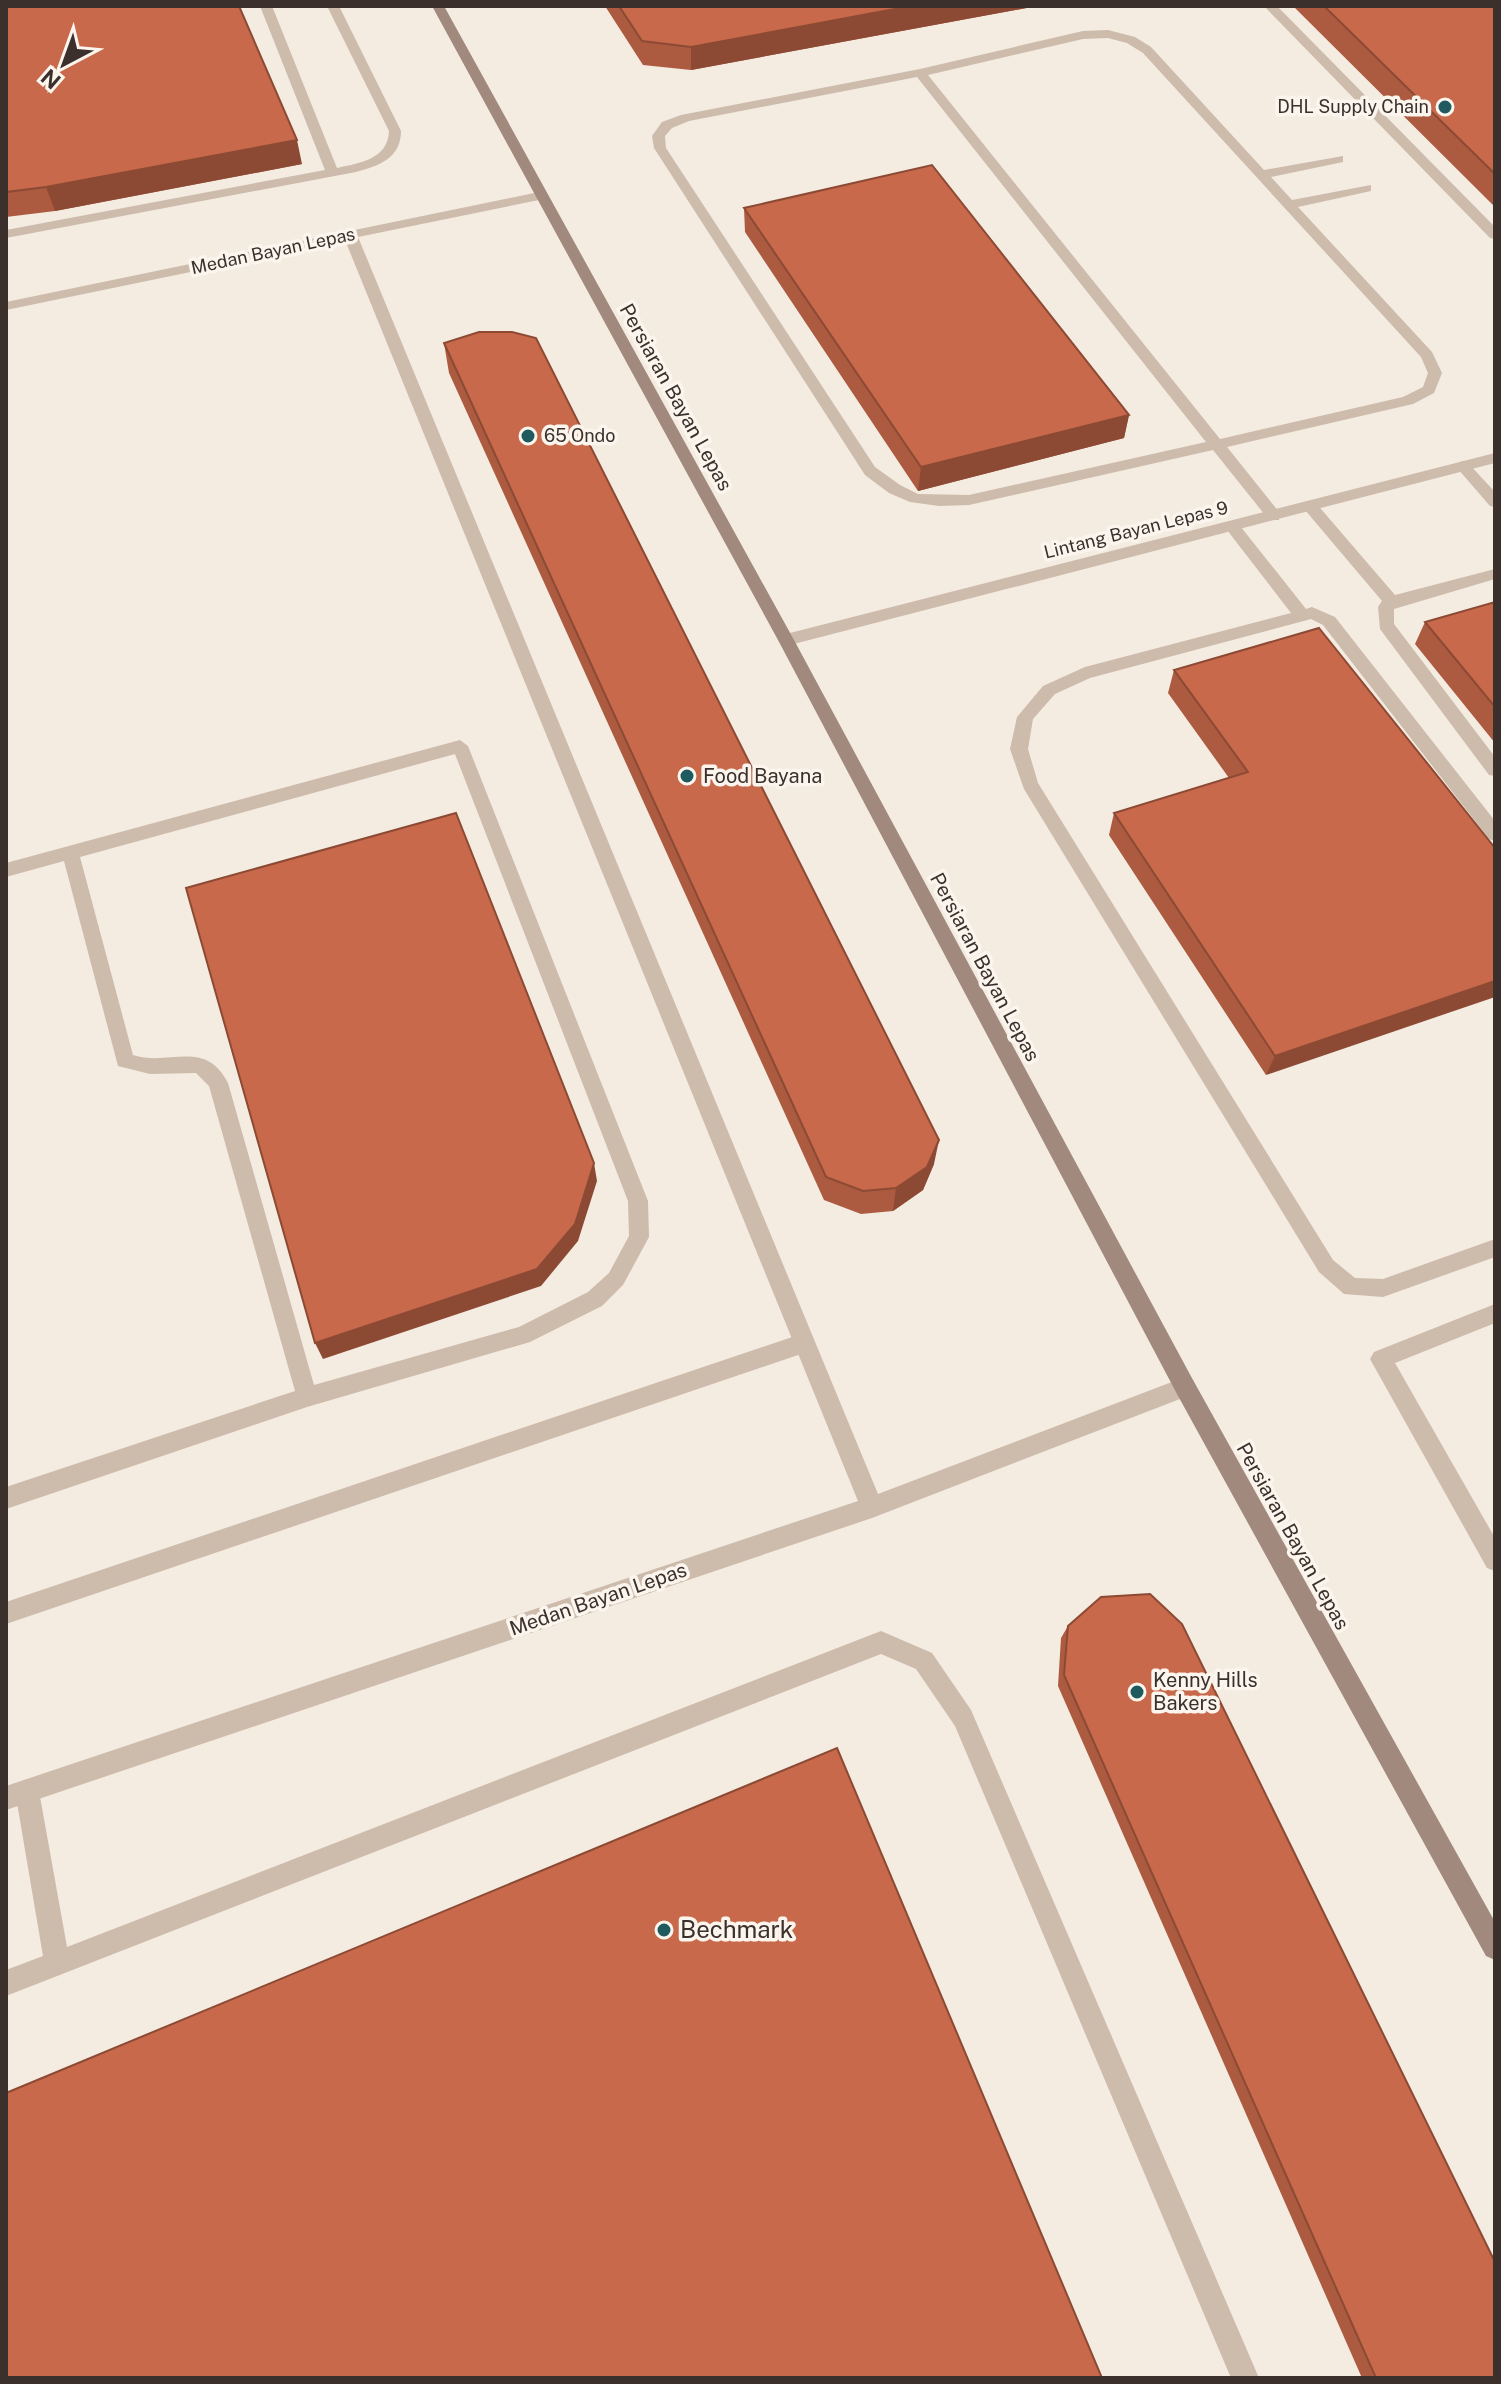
<svg xmlns="http://www.w3.org/2000/svg" width="1501" height="2384" font-family="'Public Sans',sans-serif">
<style>
.lines{fill:none;stroke-linecap:round;stroke-linejoin:round}
.lane{fill:#cdbbac;fill-rule:evenodd}
.street{fill:#cdbbac;fill-rule:evenodd}
.secondary{fill:#a18a7d;fill-rule:evenodd}
.wall{fill:#ac5a40}
.shaded-wall{fill:#8c4a34}
.building{fill:#c8694b;stroke:#8c4a34;stroke-width:2}
.poi-dot{fill:#1f5a5e;stroke:#fbf5ee;stroke-width:3}
.labels{text-anchor:middle;stroke-width:7;stroke-linejoin:round;paint-order:stroke}
.far-poi-label{font-size:18px;fill:#3b302b;stroke:#fbf5ee;text-anchor:end}
.far-street-label{font-size:18px;fill:#3b302b;stroke:#fbf5ee}
.street-label{font-size:20px;fill:#3b302b;stroke:#fbf5ee}
.poi-label{font-size:20px;fill:#3b302b;stroke:#fbf5ee;text-anchor:start}
.near-poi-label{font-size:24px;fill:#3b302b;stroke:#fbf5ee;text-anchor:start}
</style>
<rect width="100%" height="100%" fill="#f4ebe1"/>
<g class="lines">
<path class="lane" d="M260,6H272L337,168C360,163 388,159 389,131L327,6H339L401,131C401,158 379,166 356,172L6,238V230L325,170Z
M1264,6H1277L1495,227V239L1490,238Z
M1108,30L1135,37L1151,47L1264,170L1343,156V162L1271,177L1292,200L1371,185V191L1298,207L1432,352L1442,373L1434,393L1413,404L1227,447L1279,512V520H1269L1213,450L969,505L939,506L910,502L889,493L865,475L654,148L652,136L662,122L681,115L920,69L1083,31ZM1108,38L1127,43L1143,53L1421,357L1428,373L1423,387L1403,397L1220,439L928,75L1083,39ZM917,77L1206,442L969,495L918,494L900,485L875,467L666,148L665,136L672,128L689,121Z
M1463,461L1468,463L1495,492V507L1490,506L1458,469V463Z
M1310,501L1315,502L1395,595L1495,569V579L1394,609V624L1495,757V776L1489,775L1380,629L1378,607L1382,601L1305,510L1302,506Z
M1232,521L1237,522L1306,609L1312,607L1335,617L1495,821V841L1489,839L1323,625L1311,619L1090,678L1055,694L1033,719L1028,749L1038,783L1333,1260L1355,1278L1383,1279L1495,1239V1257L1383,1297L1344,1294L1319,1272L1024,789L1010,749L1017,717L1043,686L1085,667L1291,613L1227,530L1224,526Z
M460,740L468,746L648,1201L649,1237L623,1285L602,1306L530,1342L307,1407L6,1509V1487L295,1391L209,1086L196,1073L150,1074L118,1066L64,861L6,877V863ZM455,754L628,1201L629,1236L609,1273L588,1292L519,1327L314,1385L228,1083C205,1038 169,1067 133,1055L80,857Z
M1495,1304V1323L1395,1363L1495,1538V1571L1487,1568L1370,1359L1374,1352Z
M804,1333L811,1336L815,1343L811,1350L804,1353L6,1624V1602Z
M881,1631L932,1653L971,1710L1259,2378H1231L955,1726L916,1669L881,1654L6,1996V1970L43,1956L15,1791L19,1783L27,1779L35,1783L39,1791L67,1947Z"/>
<path class="street" d="M539,192L546,196L544,199L358,237L878,1494L1185,1377L1193,1380L1196,1387L1193,1394L872,1518L6,1810V1786L858,1501L345,240L6,310V302Z
M1495,453V463L786,646L778,640L786,634Z"/>
<path class="secondary" d="M432,6H444L794,640L1193,1380L1495,1922V1960L1486,1956L1177,1394L778,640Z"/>
</g>
<path class="wall" d="M6,6L302,164L55,211L6,217Z
M605,6H1037L691,70L643,65Z
M1293,6H1495V207Z
M744,208L1129,415L1124,438L918,491L745,232Z
M444,343L934,1164L923,1190L893,1211L861,1214L824,1200L449,373Z
M1495,602V743L1415,644L1425,622Z
M1174,670L1495,848L1266,1075L1109,835L1114,813L1229,778L1168,693Z
M1068,1626L1495,2378H1362L1058,1686L1061,1638Z"/>
<path class="shaded-wall" d="M911,6H1037L691,70V47Z
M297,140L302,164L55,211L46,187Z
M1129,415L1124,438L918,491L921,467Z
M1495,981V997L1266,1075L1275,1056Z
M939,1140L934,1164L923,1190L893,1211L896,1188Z
M594,1163L597,1181L578,1241L541,1286L323,1359L315,1343Z"/>
<path class="building" d="M6,6H239L297,140L46,187L6,192Z
M619,6H911L691,47L642,41Z
M1324,6H1495V174Z
M932,165L1129,415L921,467L744,208Z
M479,332H512L536,338L939,1140L927,1167L896,1188L863,1191L826,1177L444,343Z
M1495,602V707L1425,622Z
M1319,628L1495,848V981L1275,1056L1114,813L1248,772L1174,670Z
M456,813L594,1163L575,1224L537,1269L315,1343L186,888Z
M1150,1594L1182,1624L1495,2262V2378H1376L1064,1675L1068,1626L1101,1597Z
M837,1748L1102,2378H6V2093Z"/>
<g class="poi-dot">
<circle cx="1445" cy="107" r="8"/>
<circle cx="528" cy="436" r="8"/>
<circle cx="687" cy="776" r="8"/>
<circle cx="1137" cy="1692" r="8"/>
<circle cx="664" cy="1930" r="8"/>
</g>
<g class="labels">
<g class="far-poi-label">
<text x="1429" y="113">DHL Supply Chain</text>
<text x="544" y="442" text-anchor="start">65 Ondo</text>
</g>
<g class="far-street-label">
<text transform="translate(273 251) rotate(-12)" y="6">Medan Bayan Lepas</text>
<text transform="translate(1136 530) rotate(-14)" y="6">Lintang Bayan Lepas 9</text>
</g>
<g class="street-label">
<text transform="translate(676 397) rotate(61)" y="7">Persiaran Bayan Lepas</text>
<text transform="translate(985 967) rotate(62)" y="7">Persiaran Bayan Lepas</text>
<text transform="translate(1293 1536) rotate(61)" y="7">Persiaran Bayan Lepas</text>
<text transform="translate(598 1599) rotate(-19)" y="7">Medan Bayan Lepas</text>
</g>
<g class="poi-label">
<text x="703" y="783">Food Bayana</text>
<text x="1153" y="1687">Kenny Hills<tspan x="1153" dy="23">Bakers</tspan></text>
</g>
<g class="near-poi-label">
<text x="680" y="1938">Bechmark</text>
</g>
</g>
<rect width="1501" height="2384" fill="none" stroke="#3b302b" stroke-width="16"/>
<g transform="translate(64 64) rotate(221)" stroke="#fbf5ee" stroke-width="6" paint-order="stroke">
<path d="M0-6L14 30L0 20L-14 30Z" fill="#3b302b"/>
<text y="-12" font-size="22" font-weight="bold" text-anchor="middle" fill="#3b302b">N</text>
</g>
</svg>
